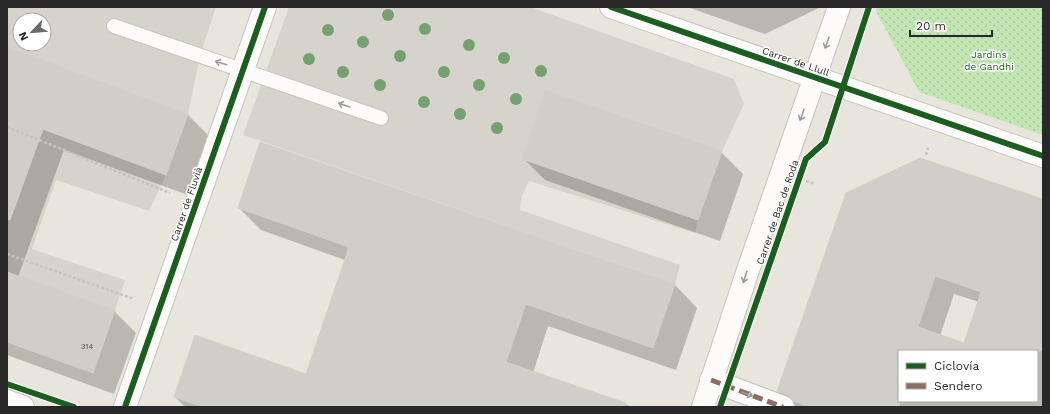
<svg xmlns="http://www.w3.org/2000/svg" width="1050" height="414" font-family="'Work Sans',sans-serif">
<style>
.park{fill:url(#park-dots)}
.plaza{fill:#d6d3cc;fill-rule:evenodd}
.shadow{fill:#0003;fill-rule:evenodd}
.building{fill:#d0cec9;stroke:#d3d0ca;fill-rule:evenodd}
.lines{fill:none;stroke-linecap:round;stroke-linejoin:round}
.service-casing{stroke:#c5c3c3;stroke-width:16}
.minor-casing{stroke:#c5c3c3;stroke-width:24}
.tertiary-casing{stroke:#c5c3c3;stroke-width:24}
.secondary-casing{stroke:#c5c3c3;stroke-width:24}
.path{stroke:#c5c4c3;stroke-width:2.5;stroke-dasharray:3 2;stroke-linecap:butt}
.service{stroke:#fcfbfa;stroke-width:14}
.minor{stroke:#fcfbfa;stroke-width:22}
.tertiary{stroke:#fcfbfa;stroke-width:22}
.secondary{stroke:#fcfbfa;stroke-width:22}
.quiet{stroke:#8d6e63;stroke-width:5;stroke-dasharray:10 5;stroke-linecap:butt}
.cycleway-casing{stroke:#fff;stroke-width:8}
.cycleway{stroke:#1b5e20;stroke-width:6}
.tree{fill:#77a070}
.oneway{stroke:#9d9c9c}
.labels{text-anchor:middle;stroke-width:3;stroke-linejoin:round;paint-order:stroke}
.number-label{font-size:8px;fill:#535251}
.park-label{font-size:10px;fill:#1a6716;stroke:#fff}
.street-label{font-size:10px;fill:#282828;stroke:#fff}
</style>
<defs>
<pattern id="park-dots" width="8" height="8" patternUnits="userSpaceOnUse"><rect width="8" height="8" fill="#c2e5b4"/><path d="M2 2h.1M6 6h.1" fill="none" stroke="#a7c49b" stroke-width="1.8" stroke-linecap="round"/></pattern>
</defs>
<rect width="100%" height="100%" fill="#e8e5dd"/>
<path class="park" d="M877,7H1043V135L919,92L876,11Z"/>
<path class="plaza" d="M7,7H216L200,56L188,114L7,47ZM20,20H44V44H20Z
M289,7H530L734,79L744,104L722,151L522,159L698,220L695,233L529,181L522,196L520,210L680,265L675,284L243,135Z
M7,116L166,175L149,211L56,180L32,249L125,280L115,310L7,272Z"/>
<path class="shadow" d="M687,7H821L765,34Z
M7,48L188,115L209,136L188,195L64,150L18,277L114,311L136,333L114,394L7,355Z
M721,152L743,174L720,241L545,180L523,158Z
M847,194L1043,200V407H794L778,391ZM954,294L979,302L964,345L940,336ZM899,351H1037V401H899Z
M239,208L675,285L697,308L676,370L548,326L533,373L633,407H185L175,397L306,375L345,260L261,230Z"/>
<path class="building" d="M7,47L188,114L166,175L43,129L10,220L7,219Z
M545,90L722,151L698,220L522,159Z
M260,142L675,284L653,348L526,304L506,362L626,403L625,407H203L174,397L195,335L306,374L349,247L238,208Z
M920,158L1043,199V351H899V407H810L794,401L788,395L777,391L846,193ZM935,276L981,292L964,343L918,327Z
M7,272L115,310L93,373L7,342Z"/>
<g class="lines">
<defs>
<path id="service" d="M114,26L381,118"/>
<path id="minor" d="M711,380L783,407
M7,401L23,407
M125,407L265,7"/>
<path id="tertiary" d="M611,7L1043,156"/>
<path id="secondary" d="M703,407L747,273L839,7"/>
</defs>
<use href="#service" class="service-casing"/>
<use href="#minor" class="minor-casing"/>
<use href="#tertiary" class="tertiary-casing"/>
<use href="#secondary" class="secondary-casing"/>
<path class="path" d="M7,127L170,193
M926,155L928,148
M806,181L815,184
M7,254L134,299"/>
<use href="#service" class="service"/>
<use href="#minor" class="minor"/>
<use href="#tertiary" class="tertiary"/>
<use href="#secondary" class="secondary"/>
<path class="quiet" d="M711,380L783,407"/>
<defs>
<path id="cycleway" d="M611,7L1043,156
M7,384L74,407
M125,407L265,7
M720,407L806,159L825,142L869,7"/>
</defs>
<use href="#cycleway" class="cycleway-casing"/>
<use href="#cycleway" class="cycleway"/>
</g>
<g class="tree">
<circle cx="388" cy="15" r="6"/>
<circle cx="425" cy="29" r="6"/>
<circle cx="328" cy="30" r="6"/>
<circle cx="363" cy="42" r="6"/>
<circle cx="469" cy="45" r="6"/>
<circle cx="400" cy="56" r="6"/>
<circle cx="504" cy="58" r="6"/>
<circle cx="309" cy="59" r="6"/>
<circle cx="541" cy="71" r="6"/>
<circle cx="343" cy="72" r="6"/>
<circle cx="444" cy="72" r="6"/>
<circle cx="380" cy="85" r="6"/>
<circle cx="479" cy="85" r="6"/>
<circle cx="516" cy="99" r="6"/>
<circle cx="424" cy="102" r="6"/>
<circle cx="460" cy="114" r="6"/>
<circle cx="497" cy="128" r="6"/>
</g>
<defs><path id="oneway-shaft" d="M-6 0H5M1.5-3L5.5 0L1.5 3" fill="none" stroke-width="1.6" stroke-linecap="round" stroke-linejoin="round"/></defs>
<g class="oneway">
<use href="#oneway-shaft" transform="translate(827 43) rotate(109)"/>
<use href="#oneway-shaft" transform="translate(221 63) rotate(-162)"/>
<use href="#oneway-shaft" transform="translate(344 105) rotate(-161)"/>
<use href="#oneway-shaft" transform="translate(802 115) rotate(109)"/>
<use href="#oneway-shaft" transform="translate(745 277) rotate(108)"/>
<use href="#oneway-shaft" transform="translate(747 394) rotate(20)"/>
</g>
<g class="labels">
<g class="number-label">
<text x="87" y="349">314</text>
</g>
<g class="park-label">
<text x="989" y="58">Jardins<tspan x="989" dy="12">de Gandhi</tspan></text>
</g>
<g class="street-label">
<text transform="translate(796 61) rotate(19)" y="4">Carrer de Llull</text>
<text transform="translate(186 204) rotate(-71)" y="4">Carrer de Fluvià</text>
<text transform="translate(777 212) rotate(-71)" y="4">Carrer de Bac de Roda</text>
</g>
</g>
<rect width="1050" height="414" fill="none" stroke="#282828" stroke-width="16"/>
<rect x="898" y="350" width="140" height="52" fill="#ffffff" stroke="#a9a9a9"/>
<rect x="906" y="363" width="20" height="6" fill="#1b5e20" stroke="#a9a9a9"/>
<text x="934" y="370" font-size="12" fill="#282828">Ciclovía</text>
<rect x="906" y="383" width="20" height="6" fill="#8d6e63" stroke="#a9a9a9"/>
<text x="934" y="390" font-size="12" fill="#282828">Sendero</text>
<g transform="translate(32 32) rotate(244)"><circle r="19" fill="#ffffff" stroke="#a9a9a9"/>
<path d="M0-3L7 15L0 10L-7 15Z" fill="#6b6a67"/>
<text y="-6" font-size="11" font-weight="bold" text-anchor="middle" fill="#282828">N</text>
</g>
<path d="M910 30v6h82v-6" fill="none" stroke="#282828" stroke-width="2"/>
<text x="916" y="30" font-size="12" fill="#282828" stroke="#ffffff" stroke-width="3" paint-order="stroke">20 m</text>
</svg>
